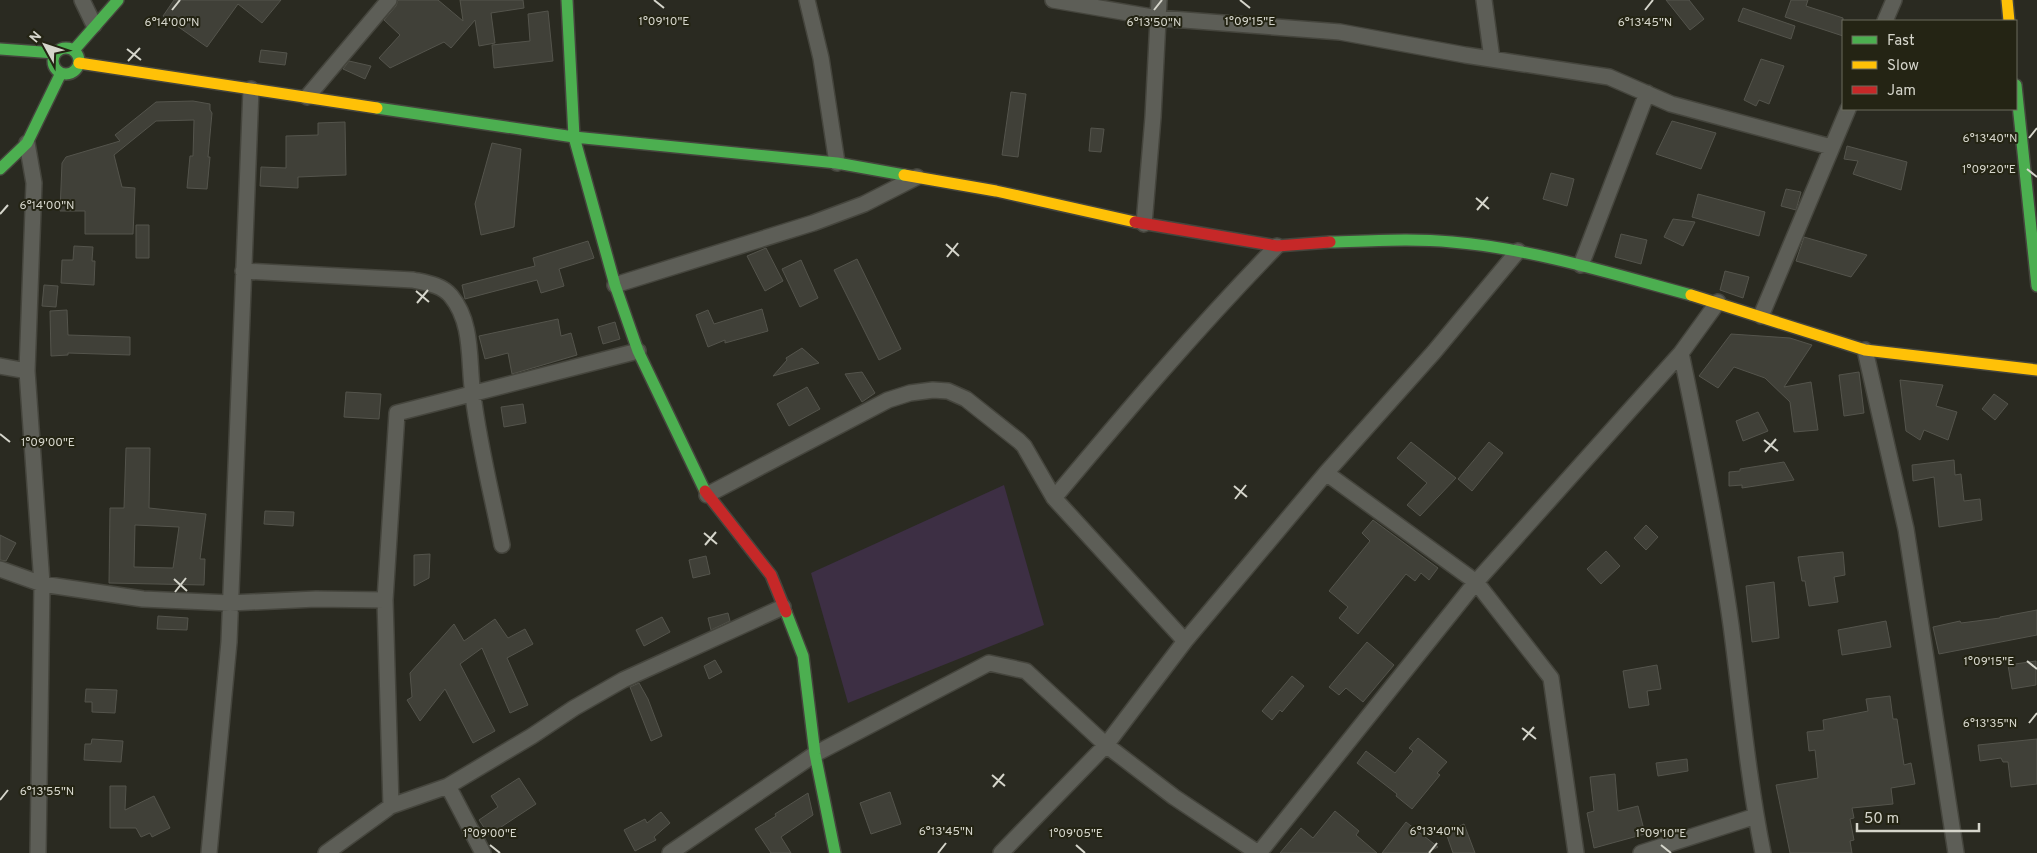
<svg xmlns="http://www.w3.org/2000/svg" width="2037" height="853" font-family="Overpass,sans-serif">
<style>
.green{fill:#3d2f44}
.building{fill:#404038;stroke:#54544c;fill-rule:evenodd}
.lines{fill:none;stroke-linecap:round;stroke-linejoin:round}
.street-casing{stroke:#45453d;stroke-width:18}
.fast-casing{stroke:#45453d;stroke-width:14}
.slow-casing{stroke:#45453d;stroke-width:14}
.jam-casing{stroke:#45453d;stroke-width:14}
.street{stroke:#5d5e57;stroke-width:15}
.fast{stroke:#4caf50;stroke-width:11}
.slow{stroke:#ffc107;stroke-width:11}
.jam{stroke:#c62828;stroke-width:11}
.ticks{fill:none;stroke:#d5d5cb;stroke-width:2}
.ticks-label{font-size:12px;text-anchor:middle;fill:#d5d5cb;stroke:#242414;stroke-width:4;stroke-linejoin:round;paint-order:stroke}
</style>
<rect width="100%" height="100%" fill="#2a2a21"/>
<path class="green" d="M1004,485L1044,625L848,703L811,573Z"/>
<path class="building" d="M174,0H281L262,23L238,4L207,47L163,16Z
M398,0H438L463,21L460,0H523L524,8L491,13L495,43L479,46L475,20L451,48L444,42L390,68L379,58L400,35L384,20L396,6Z
M1666,0H1689L1704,19L1690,30Z
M1791,0H1808L1806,6L1843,18V36L1785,17Z
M1743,8L1795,26L1791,39L1738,21Z
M548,11L553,61L494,68L492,45L530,41L528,14Z
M261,50L287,53L285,65L259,62Z
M1761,59L1784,66L1769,104L1759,100L1756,106L1744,100Z
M349,61L371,66L365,79L343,69Z
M1011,92L1026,94L1018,157L1002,155Z
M193,101L210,104V110L212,113L208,157H210L207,189L187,188L190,156H193L194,120L156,121L114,155L122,187L135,188L133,234H85V211H60L62,163L66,157L120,141L115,135L156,102Z
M1672,121L1716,133L1701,169L1656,154Z
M345,122L346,175L298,177V188L260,186L261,167L286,168V136L318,135V123Z
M1091,128L1104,129L1101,152L1089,151Z
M492,143L521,149L514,227L481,235L475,204Z
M1847,146L1907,162L1901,190L1853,174L1858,161L1844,159Z
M1551,173L1574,179L1567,206L1543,199Z
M1786,189L1801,192L1796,210L1781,206Z
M1698,194L1765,212L1759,236L1692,217Z
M1673,219L1695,222L1683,246L1664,237Z
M136,225H149V258H136Z
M1621,234L1647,240L1641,264L1615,257Z
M1804,237L1867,255L1851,277L1796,261Z
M588,241L594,258L559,269L564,286L541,293L537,280L465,299L462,285L535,266L533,258Z
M74,246L93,247L92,261H95L94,285L61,283L62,260H73Z
M766,248L783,281L765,291L747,256Z
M857,259L901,349L879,360L834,270Z
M801,260L818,298L800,307L782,269Z
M1725,271L1749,277L1743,298L1720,290Z
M44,285L58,286L56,307L42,306Z
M762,309L768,331L725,343V340L708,347L696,315L708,310L714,324Z
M67,310L68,335L130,337V355L68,353V355L51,356L50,311Z
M558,319L561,336L571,333L577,355L512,374L508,353L485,359L479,336Z
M615,322L620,339L603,344L598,327Z
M1731,334L1790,338L1812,345L1784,387L1811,382L1818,430L1794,432L1790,402L1765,378L1734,367L1718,388L1699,376Z
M802,348L819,363L773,376L787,360L786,358Z
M862,372L875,393L862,402L845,374Z
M1859,372L1864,413L1844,416L1839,375Z
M1900,380L1943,385L1936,406L1957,412L1948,440L1924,430L1920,440L1906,431Z
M807,387L820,409L789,426L777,404Z
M346,392L381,394L379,419L344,417Z
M1994,394L2008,404L1995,420L1982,409Z
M523,404L526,423L504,427L501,407Z
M1758,412L1768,431L1743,441L1736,421Z
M1411,442L1456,478L1420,516L1407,505L1427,483L1397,458Z
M1489,442L1503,453L1472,491L1458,479Z
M126,448H150L149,508L206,514L200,559H205L204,585L109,583L110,508H124ZM135,525L179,527L173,568L134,567Z
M1954,460L1955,475L1961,474L1964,501L1980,499L1982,520L1939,527L1934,477L1913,481L1912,465Z
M1784,462L1794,480L1742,488V485L1729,486V472L1740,471V469Z
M265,511L294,512L293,526L264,524Z
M1373,520L1438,568L1429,580L1421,573L1415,581L1406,574L1358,634L1339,618L1348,607L1329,591L1370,541L1362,533Z
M1646,525L1658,537L1646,550L1634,538Z
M0,535L16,543L6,561L0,560Z
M1606,551L1620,566L1601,584L1587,569Z
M1843,552L1845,575L1834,577L1838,602L1809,606L1805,581H1802L1798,557Z
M430,554L429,578L414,586V555Z
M706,556L710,574L693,578L689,560Z
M1774,582L1779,638L1752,642L1746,586Z
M2037,610V635L1939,654L1933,627L1960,621L1961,623L2000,618V617Z
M728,613L730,621L711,630L708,618Z
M158,616L188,618L187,630L157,629Z
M662,617L670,632L644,646L636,630Z
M495,619L508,638L525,629L533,644L507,658L528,705L510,713L482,648L460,664L495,731L473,743L445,689L420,721L407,700L412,697L410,673L454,624L464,641Z
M1886,621L1891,647L1842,655L1838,630Z
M1367,642L1394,665L1363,702L1346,688L1339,695L1329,687Z
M715,660L722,672L709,679L704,666Z
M2036,661V685L2012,689L2008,665Z
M1657,665L1661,689L1647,691L1649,705L1629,708L1623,671Z
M1292,676L1304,686L1282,712L1280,710L1272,720L1262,711Z
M639,683L648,699L662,736L651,741L630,687Z
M86,689L117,690L115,713L92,712V702H85Z
M1890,696L1893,719H1897L1904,765L1911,763L1915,784L1891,788L1893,804L1852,808L1854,818L1850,819L1854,840L1850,841L1852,853H1790L1776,785L1818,778L1815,750L1809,751L1807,732L1824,730L1823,720L1868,711L1866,699Z
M1418,738L1447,762L1437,773L1440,775L1412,809L1396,796L1397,794L1357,763L1366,751L1395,773L1413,751L1409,748Z
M92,739L123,741L121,762L84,760L85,744H91Z
M2037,739V784L2011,787L2008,762H2003L2001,758L1980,761L1978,745Z
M1687,759L1688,771L1658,776L1656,763Z
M1615,774L1618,811L1638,806L1645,834L1594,848L1587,813L1594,811L1590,777Z
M519,778L536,804L489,835L479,820L498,807L491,796Z
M110,786H126L125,810L154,796L170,828L152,837L150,833L141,837L136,828H110Z
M890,792L901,824L871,834L860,803Z
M808,793L813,815L781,837L791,853H771L755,829L776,816L775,814Z
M1335,811L1359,831L1356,835L1377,853H1280L1301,828L1313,838Z
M661,812L670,823L654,837L656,840L635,851L624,830L645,819L647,823Z
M1406,822L1438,847L1426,853H1382Z
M1464,824L1475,853H1453L1446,833Z"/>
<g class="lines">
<defs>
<path id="street" d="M82,0L94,25
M807,0L821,58L837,163
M1053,0L1158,18L1340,32L1465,55L1609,77L1671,104L1831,147
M1484,0L1492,59
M1885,21L1894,0
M307,97L389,0
M27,143L34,183L27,371L42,584L38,853
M1144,224L1153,117L1159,0
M1581,265L1647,93
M243,271L413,280C427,283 442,285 451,296C474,324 468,363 473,395C479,445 492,495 502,545
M615,285L813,223L864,204L917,177
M1761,316L1848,109
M1865,350L1906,529L1956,853
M1681,353C1700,443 1718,533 1731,625C1741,701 1748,778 1763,853
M0,366L27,371
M1326,473L1476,582L1551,678L1576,853
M707,495L888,400L910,393L933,390L948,391L966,399L1019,441L1024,446L1054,498L1185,641
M1054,498C1126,412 1198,327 1277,246
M0,569L42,584L143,599L230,603L316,599L385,600
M448,786L483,853
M391,806L385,600L397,413L638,351
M209,853L229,642L251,89
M326,853L391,806L448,786L532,736L574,708L623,680L783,607
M670,853L815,754L989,663L1026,671L1106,745L1174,797L1258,853
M1001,853L1106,745L1185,641L1326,473L1434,352L1518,251
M1259,853L1476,582L1681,353L1718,302
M1641,853L1756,816"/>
<path id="fast" d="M567,0L574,137L615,285L638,351L705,491
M53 61a13 13 0 1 1 26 0a13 13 0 1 1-26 0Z
M0,49L55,53
M74,50L118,0
M2016,85L2037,286
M377,108L574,137L837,163L904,175
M0,169L27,143L61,73
M1330,242C1371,241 1412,238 1452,242C1534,249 1613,274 1691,295
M786,612L803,656L815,754L835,853"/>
<path id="slow" d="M2007,0L2009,21
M79,63L377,108
M904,175L996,191L1135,222
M1691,295L1865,350L2037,370"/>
<path id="jam" d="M1135,222L1277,246L1330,242
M705,491L771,575L786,612"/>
</defs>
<use href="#street" class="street-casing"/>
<use href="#fast" class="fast-casing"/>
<use href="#slow" class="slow-casing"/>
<use href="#jam" class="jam-casing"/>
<use href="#street" class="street"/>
<use href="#fast" class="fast"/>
<use href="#slow" class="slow"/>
<use href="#jam" class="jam"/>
</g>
<path class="ticks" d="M654,0L664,8M1240,0L1250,8M172,10L180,0M1154,10L1162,0M1645,10L1653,0M127,49L141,60M128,61L140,48M2029,138L2037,128M2027,169L2037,177M1476,198L1489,209M1477,210L1488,197M0,214L8,205M946,244L959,256M947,257L958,243M416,291L429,302M417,303L428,290M0,434L10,442M1764,440L1778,451M1765,452L1776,439M1234,486L1247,497M1235,499L1246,485M704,533L717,544M705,545L716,532M174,579L187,591M175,592L186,578M2027,661L2037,669M2029,723L2037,713M1522,728L1536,739M1523,740L1534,727M992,775L1005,786M993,787L1004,774M0,800L8,790M490,845L500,853M1076,845L1085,853M1661,845L1671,853M938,853L946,843M1429,853L1437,843"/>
<g class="ticks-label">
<text x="664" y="25">1°09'10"E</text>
<text x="1250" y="25">1°09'15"E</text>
<text x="172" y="26">6°14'00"N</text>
<text x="1154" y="26">6°13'50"N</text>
<text x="1645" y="26">6°13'45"N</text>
<text x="1990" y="142">6°13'40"N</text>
<text x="1989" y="173">1°09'20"E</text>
<text x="47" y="209">6°14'00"N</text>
<text x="48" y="446">1°09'00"E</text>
<text x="1989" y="665">1°09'15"E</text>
<text x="1990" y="727">6°13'35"N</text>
<text x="47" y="795">6°13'55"N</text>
<text x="946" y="835">6°13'45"N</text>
<text x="1437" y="835">6°13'40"N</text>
<text x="490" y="837">1°09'00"E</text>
<text x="1076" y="837">1°09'05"E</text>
<text x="1661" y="837">1°09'10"E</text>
</g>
<rect x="1842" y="20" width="175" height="90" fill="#242414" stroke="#6b6b5d"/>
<rect x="1852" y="36" width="25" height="8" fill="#4caf50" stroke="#6b6b5d"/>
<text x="1887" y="45" font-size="15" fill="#d5d5cb">Fast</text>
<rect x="1852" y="61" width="25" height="8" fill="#ffc107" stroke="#6b6b5d"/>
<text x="1887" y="70" font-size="15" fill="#d5d5cb">Slow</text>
<rect x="1852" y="86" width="25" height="8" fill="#c62828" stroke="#6b6b5d"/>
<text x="1887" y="95" font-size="15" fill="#d5d5cb">Jam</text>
<g transform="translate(45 45) rotate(310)" stroke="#242414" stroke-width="4" paint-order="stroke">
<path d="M0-4L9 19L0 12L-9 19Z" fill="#d5d5cb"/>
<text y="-8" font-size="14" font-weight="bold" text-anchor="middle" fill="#d5d5cb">N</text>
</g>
<path d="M1857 823v8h122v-8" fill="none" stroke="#d5d5cb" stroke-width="2.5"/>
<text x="1864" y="823" font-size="15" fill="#d5d5cb" stroke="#242414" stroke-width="4" paint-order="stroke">50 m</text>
</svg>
